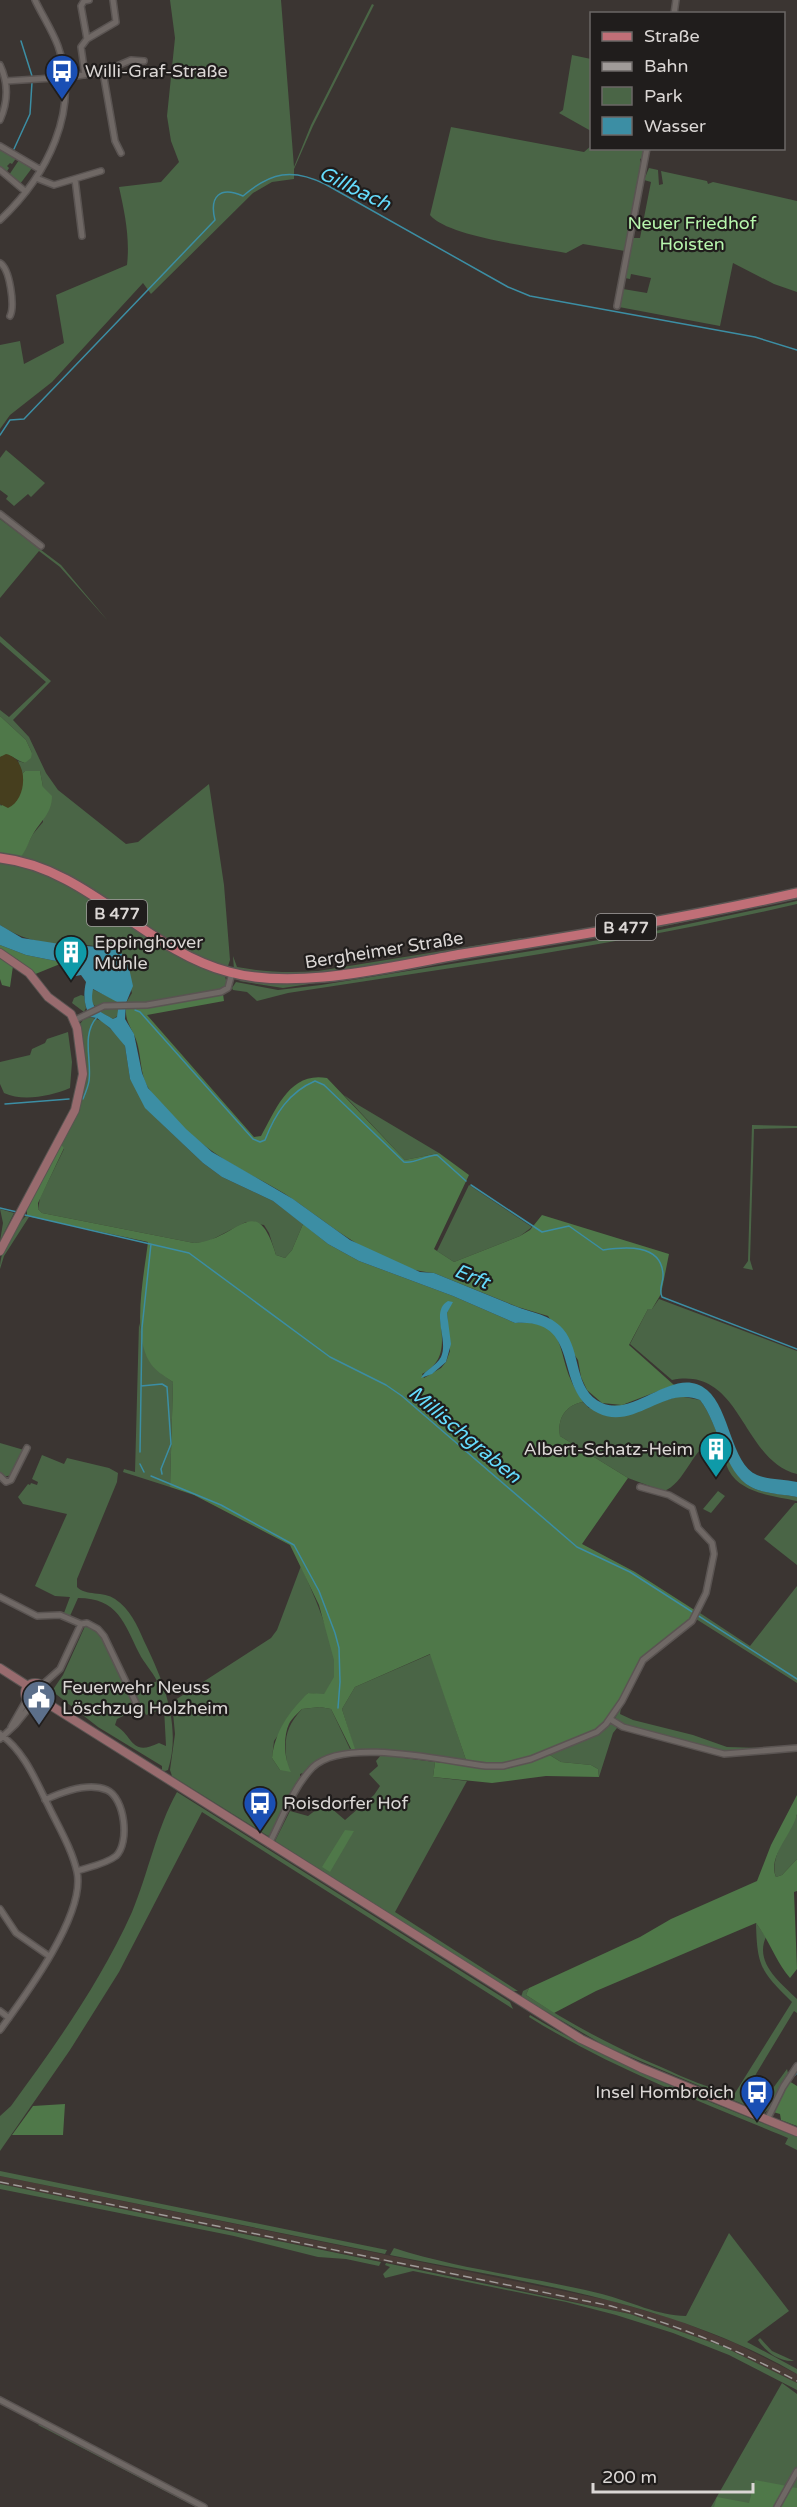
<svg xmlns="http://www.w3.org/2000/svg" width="797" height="2507" font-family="'Varela Round',sans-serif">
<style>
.built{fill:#493c37}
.green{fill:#4a6546}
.forest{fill:#4f7849;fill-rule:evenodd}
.sand{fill:#463e1e}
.water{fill:#3c8ea4;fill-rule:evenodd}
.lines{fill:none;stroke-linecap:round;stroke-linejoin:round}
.stream{stroke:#3c8ea4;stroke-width:1.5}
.street-casing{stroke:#5a5452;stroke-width:8}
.secondary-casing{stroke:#5a5452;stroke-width:10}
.primary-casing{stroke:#5a5452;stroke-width:12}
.street{stroke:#6f6865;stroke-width:5}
.secondary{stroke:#986b6e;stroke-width:8}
.primary{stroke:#c06f77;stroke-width:9}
.rail{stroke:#a09b99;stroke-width:1.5;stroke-dasharray:9 4.5;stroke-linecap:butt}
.labels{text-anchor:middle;stroke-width:4.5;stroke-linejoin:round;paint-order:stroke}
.shield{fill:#201d1c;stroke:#a39f9e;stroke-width:1.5}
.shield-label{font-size:16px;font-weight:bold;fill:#dbd7d5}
.poi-label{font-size:18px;fill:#dbd7d5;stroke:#201d1c;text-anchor:start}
.park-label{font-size:18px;fill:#b7f6ad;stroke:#201d1c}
.street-label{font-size:18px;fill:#dbd7d5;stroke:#201d1c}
.water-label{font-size:20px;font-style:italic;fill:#65dcfd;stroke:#201d1c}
</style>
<rect width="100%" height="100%" fill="#3b3532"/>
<path class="built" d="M0,2176L612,2301L677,2320L735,2343L797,2374V2383L722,2346L630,2314L484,2282L0,2184Z"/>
<path class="green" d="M170,0H281L294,167L311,125L372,4L374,5L313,126L294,169V179L272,182L253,193L151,294L143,283L52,382L10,415L0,429V345L20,341L24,364L64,343L56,295L127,265C130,238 125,214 119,187L161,182L179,162L171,141L167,116L175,38Z
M572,55L591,59V131L559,113L563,110Z
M451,127L584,152L591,146L592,148L644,149L643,158L640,159L642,169L625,251L583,244L566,253C536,247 448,237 430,215L431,211Z
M0,148L17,157L12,164L10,163L7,166L9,168L6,173L0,167Z
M19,160L32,168L20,184L9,175Z
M649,168L658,170L659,185L663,184L661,171L707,181L708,184L713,182L797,201V292L774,284L733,263L720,326L619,307L623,289L647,293L651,278L631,274L630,279L625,278L633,238H640L651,182L644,180Z
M6,450L45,483L31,497L28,494L14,506L6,499L8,496L0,490V458Z
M0,519L61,565L108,621L60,567L39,551L0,598Z
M0,636L51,681L13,720L29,737L46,773L58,790L126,844L138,842L209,784L224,885L230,960L227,969L194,957L57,871L20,858L33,834L43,822V787L40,771H25L22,774L18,761L25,763L32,753L26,740L0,716V710L9,717L46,682L0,642Z
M0,861L28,866L66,883L163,948L191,963L225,976L227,984L221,990L151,1002L126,1003L132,993L122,954C104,943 82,946 62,944C39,943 19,938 0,925Z
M797,894V899L655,928L322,982L283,988L239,981L243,979L282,983Z
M797,901V904C629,943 458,967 288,993L257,1001L247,992L233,990L232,988L236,982L278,990L321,985L655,931Z
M522,938L518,942L317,974L282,977L234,970L233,956L237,967C264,972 290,973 318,971Z
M92,989L116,1000L119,1003L95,1006L92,1003Z
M81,995L84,996L86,1008L84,1012L72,1003L74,998Z
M105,1008H119V1015L113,1019L98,1011Z
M90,1017L102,1021L118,1036L125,1046L130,1079L159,1121L203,1163L222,1177L273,1201L303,1224L292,1250L285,1258L276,1255L269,1233L264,1225L246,1222L207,1242L194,1243L42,1213L38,1209L40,1198L64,1149L61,1144L77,1111L84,1082L86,1071L80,1024L83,1020Z
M68,1032L72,1062L70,1088C51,1096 23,1102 4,1093L0,1084V1062L30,1055L32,1049L45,1043L47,1039Z
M344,1095L355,1103L439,1153L405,1160Z
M752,1125L797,1126V1128L754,1129L750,1260L753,1270L743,1268L748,1261Z
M469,1185L532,1227L520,1236L454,1262L437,1251Z
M0,1209L14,1213L0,1241L3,1223Z
M26,1216L29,1217L4,1256L0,1269C0,1250 12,1229 26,1216Z
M659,1299L797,1351V1474C741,1460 742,1366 672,1380L630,1344L648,1309H652Z
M139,1323C147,1355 145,1363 173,1382L170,1487L123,1472L124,1469L135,1472Z
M679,1396L700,1400C719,1424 725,1473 751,1487C765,1494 782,1494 797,1497V1501C775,1496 742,1494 729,1471C724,1461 724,1449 715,1442C694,1442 685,1486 663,1491L628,1478L560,1436C557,1418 566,1405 583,1402L589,1408L667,1400Z
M0,1443L24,1450L12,1475L3,1477L0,1474Z
M42,1455L64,1464L67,1458L109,1468L118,1473L117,1482L77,1579V1587C85,1596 104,1591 115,1599C130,1609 137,1625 144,1641C163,1680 182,1725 168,1770L165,1771L162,1770V1766L98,1727L52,1691L63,1675L86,1624L94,1628L100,1635L133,1702L125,1707L127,1714L117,1719L115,1725C134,1736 130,1757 159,1743L166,1746L164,1708L146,1715L135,1693L157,1681C152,1671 144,1663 139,1653C124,1623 118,1598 78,1598L70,1616L64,1613L70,1597L55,1596L35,1586L67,1514L23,1504L18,1497L28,1484L30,1485L31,1483L37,1485L38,1482L32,1479Z
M718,1491L725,1496L711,1513L703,1509Z
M795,1503H797V1565L764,1539Z
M301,1566C311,1589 342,1656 334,1679C331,1684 327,1690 324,1695L308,1693L274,1741L272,1758L280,1770L287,1764C284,1739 285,1728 302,1709L320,1707L331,1709L350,1749L354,1748L342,1709L355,1687L431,1654L466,1760C425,1756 380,1746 339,1752C321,1755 308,1773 300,1774V1782L271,1835L268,1836L172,1776L170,1770L175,1734L172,1702L271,1638L277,1630Z
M797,1586V1683L696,1619L700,1613L750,1646Z
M621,1708L620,1714L633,1720L693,1735L727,1747L760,1748L797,1745V1746L723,1752L626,1726L615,1718Z
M610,1725H616L617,1728L613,1733L599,1777L598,1769L591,1765L561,1762L548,1754Z
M381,1755L435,1762L433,1777L467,1781L395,1912L518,1991H512L275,1841L302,1787L290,1811L308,1816L325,1803L345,1820L374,1795L380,1786L369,1774L378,1766L376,1761Z
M177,1792L510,2002L513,2009L202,1812L119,1972L70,2050L0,2151V2116L11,2106C56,2044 100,1983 132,1912C148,1874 157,1827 177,1792Z
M797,1815V1859L782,1875L776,1877C769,1860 788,1830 797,1815Z
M756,1923L766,1937C754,1963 781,1983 797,1999V2013L794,2011L750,2084L768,2095L787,2069L788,2073L770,2108L764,2113L607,2047L521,1997L523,1991L529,1988L526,1995C569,2023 613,2047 661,2067C685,2078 709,2089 735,2093L792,2002C762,1972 757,1968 756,1923Z
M530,2015C614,2066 706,2100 797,2137V2150L785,2144L788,2138L781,2135C694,2099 609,2067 529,2017Z
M0,2171L387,2250L385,2254L0,2176Z
M0,2184L381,2262L379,2266L346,2259L318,2257L234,2236L0,2189Z
M729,2233L789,2311L747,2342L797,2369V2374C673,2302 529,2283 390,2255L394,2248C462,2270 533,2277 602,2294C630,2301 658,2316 686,2316Z
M386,2263L630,2314L722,2346L797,2383V2390L729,2355L673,2333L616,2315L566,2302L413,2271L385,2278L383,2274L390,2267L385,2265Z
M760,2338L772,2351L794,2361C779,2362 766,2352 758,2340Z
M782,2383L797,2394V2507H711Z
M42,2424L201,2507H196L38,2425Z"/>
<path class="forest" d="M0,716L26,740L32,753L31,758L25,763C15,760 11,752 0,757Z
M25,771H40L43,787L52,796C52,814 40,821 32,836C28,843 26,851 20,858L0,855V804L1,806L23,780L22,774Z
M0,945L26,955L56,961L60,964L33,975L18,960L0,950Z
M0,955L13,966L10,987L2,985L0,979Z
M223,994L224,1001L147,1015L254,1137L261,1136C276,1109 290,1071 327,1078L405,1160L439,1153L469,1175L434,1249L454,1262L520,1236L530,1230L542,1215L669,1254L661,1294L652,1309H648L629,1345L674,1385L622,1405L602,1403L587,1390L581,1377L578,1360L548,1316L518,1307L434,1273C382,1269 335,1228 294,1200C274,1186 251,1176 230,1163C202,1146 168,1117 149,1089C139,1074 142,1053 135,1037C130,1025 125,1021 126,1007H152Z
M61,1144L64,1148L38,1203V1209L42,1213L194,1243C237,1241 256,1188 276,1255L285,1258L292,1250L303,1224L328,1244L359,1261L453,1296L515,1323C564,1320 557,1344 570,1378C573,1386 578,1394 583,1402C566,1405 557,1418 560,1436L628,1478L582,1544L635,1572L696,1611L677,1632L641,1659L621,1700L599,1728L524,1759L508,1763L492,1764L466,1760L430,1654L355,1687L342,1709L355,1749H351L331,1709L320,1707L302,1709C298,1713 292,1718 289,1724C283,1737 284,1759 291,1772L280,1770L272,1758C275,1731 289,1712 308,1693L324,1694L334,1677V1660L319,1605L290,1545L194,1495L170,1487L173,1382C164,1376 154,1370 149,1361C132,1331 144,1275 148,1242L27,1216V1208ZM452,1302L447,1313L450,1351L446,1362L441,1368L424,1378L422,1374C446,1362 443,1341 440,1318Z
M548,1754L561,1762L591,1765L598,1769L599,1777L546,1776L492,1783L433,1777L435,1762L500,1769L510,1768Z
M797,1795C797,1801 797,1809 797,1814C793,1833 767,1857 776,1877L782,1875L797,1859V1891L794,1892L797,1969L790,1978C776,1962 769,1940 756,1923L596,1991L554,2013L526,1995L529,1988L640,1937L671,1919L757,1881L771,1845Z
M345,1830L354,1831L330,1872L322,1867Z
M789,2081L797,2086V2126L781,2120L780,2114L773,2112Z
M65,2104L63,2135H12L33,2106Z
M755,2480L787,2486L775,2507H714L717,2497L749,2503Z
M790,2487L797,2488V2507H778Z"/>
<path class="sand" d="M6,754C29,759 28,799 8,808L0,804V757Z"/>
<path class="water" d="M0,925L22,938L60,944L112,948L122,954L129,968L133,986L126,1003L125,1019L134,1034L142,1073L148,1088L186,1129L212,1152L293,1199L350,1240L420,1272L434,1273C461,1284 488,1295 515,1306C532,1313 550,1314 563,1329C582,1351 573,1390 602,1403C636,1418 675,1363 707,1390C730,1409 731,1464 757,1475C769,1480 784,1479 797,1482V1497C782,1494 764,1494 751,1487C724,1473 719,1424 700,1400C664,1385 634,1431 598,1413C551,1390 584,1318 515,1323L453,1296L359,1261L328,1244L273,1201L222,1177L203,1163L145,1108L130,1079L125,1046L110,1028L97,1018L90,1017C84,1006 83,994 86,982L81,975L71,977L56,961L26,955L0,945ZM93,989L119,1003L117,1017L113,1019C99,1010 89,1010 93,989Z
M448,1301L453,1302L447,1313L451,1344L446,1362L432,1374L421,1378C425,1370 436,1366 441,1357C449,1340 430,1311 448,1301Z"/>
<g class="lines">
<path class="stream" d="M21,41L32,76
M14,149L30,114L32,82
M0,435L10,420L24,419L215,220C209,196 220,186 243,196C271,172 292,168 325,184L508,287L530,296L755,337L797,350
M135,1010L140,1012L253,1139L260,1142L265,1140C275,1114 289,1092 315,1081L324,1085L404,1162C415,1164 426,1155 437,1155L466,1181
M83,1099C85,1094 88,1087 89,1081C92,1060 81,1035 97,1017
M5,1104L69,1099
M471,1185L542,1232L569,1226L603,1250C624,1247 661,1243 663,1274C664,1282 658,1288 662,1297L797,1349
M0,1208L17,1212
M25,1215L189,1253L330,1357L386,1385L402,1396L577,1547L630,1572L797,1679
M141,1386L162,1384L167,1387L171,1444L161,1469L162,1474
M140,1452L142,1328L151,1244
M140,1464L144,1472
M151,1476L221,1505L294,1545L319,1591L335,1633L339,1648L340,1682L338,1708
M795,2075L797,2073"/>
<defs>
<path id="street" d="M674,14L676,0
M87,39L81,6L84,1L89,0
M0,65C9,84 8,102 0,120
M103,72L131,60L144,61
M85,75L81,47L87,39L116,22L113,0
M6,81L70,77L103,72L115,141L121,153
M0,146L41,170
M0,170L26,192
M36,178L54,185L101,171
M75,179L82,236
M0,220C47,176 81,110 58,46C52,30 42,15 35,0
M0,263C10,269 15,306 10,316
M617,306L647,148
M0,514L41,546
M75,1020L104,1006L147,1005L221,992L228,988L232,973
M0,1476L6,1482L11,1480L27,1448
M0,1597L37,1616L60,1615L81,1624
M42,1685L60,1669L81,1624L87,1623L98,1629L104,1636L136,1703L135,1712
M610,1719L623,1727L724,1754L797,1748
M11,1727L27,1699
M0,1734C24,1751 35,1779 48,1805C58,1826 72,1849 77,1872C86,1914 25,1996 0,2030
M0,1739L16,1724L33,1703
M45,1800C62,1792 88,1782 107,1790C125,1798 130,1843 116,1856C106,1864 89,1867 77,1871
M269,1844C282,1819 293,1787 313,1767C345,1737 444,1761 486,1766H503L531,1759L597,1732L606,1724L622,1701L643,1660L692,1621L706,1593L714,1554L712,1543L698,1528L692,1508L669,1495L640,1487
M0,1909L16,1933L49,1956
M0,2011L9,2018
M767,2120L783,2087L797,2066
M0,2400L204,2507
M777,2507L797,2471"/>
<path id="secondary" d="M0,953L29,973L48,997L71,1014L77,1028L83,1074L75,1110L0,1251
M0,1668L28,1686
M25 1693a10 10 0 1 1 20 0a10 10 0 1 1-20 0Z
M42,1700L581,2039L641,2068L797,2132"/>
<path id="primary" d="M0,858C88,868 145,950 229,972C298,991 392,966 462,954C574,936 686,918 797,893"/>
</defs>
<use href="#street" class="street-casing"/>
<use href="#secondary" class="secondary-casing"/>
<use href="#primary" class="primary-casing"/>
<use href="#street" class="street"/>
<use href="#secondary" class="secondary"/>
<use href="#primary" class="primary"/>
<path class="rail" d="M0,2182L611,2306C676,2325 737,2349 797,2381"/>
</g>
<defs>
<symbol id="bus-pin" viewBox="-11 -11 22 30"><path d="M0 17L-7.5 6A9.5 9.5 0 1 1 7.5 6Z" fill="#1a4fb4" stroke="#201d1c"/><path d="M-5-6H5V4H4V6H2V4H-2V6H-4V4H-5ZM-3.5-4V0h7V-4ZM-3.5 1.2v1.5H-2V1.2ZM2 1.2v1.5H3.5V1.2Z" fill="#fff"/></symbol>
<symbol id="building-pin" viewBox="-11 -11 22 30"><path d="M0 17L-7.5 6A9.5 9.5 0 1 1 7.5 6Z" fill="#0f9aa8" stroke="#201d1c"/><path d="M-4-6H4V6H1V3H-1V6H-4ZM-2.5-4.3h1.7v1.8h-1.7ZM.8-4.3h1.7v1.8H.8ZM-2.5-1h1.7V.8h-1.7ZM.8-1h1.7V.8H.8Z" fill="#fff"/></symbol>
<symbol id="civic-pin" viewBox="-11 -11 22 30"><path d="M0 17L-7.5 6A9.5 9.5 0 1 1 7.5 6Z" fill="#5c6f8a" stroke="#201d1c"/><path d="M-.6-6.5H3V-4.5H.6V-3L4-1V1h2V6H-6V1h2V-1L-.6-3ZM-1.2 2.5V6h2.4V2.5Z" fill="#fff"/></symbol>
</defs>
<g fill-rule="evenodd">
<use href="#bus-pin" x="43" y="52" width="38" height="52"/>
<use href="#building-pin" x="52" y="933" width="38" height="52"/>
<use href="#building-pin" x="697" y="1430" width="38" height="52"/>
<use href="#civic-pin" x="20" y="1678" width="38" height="52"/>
<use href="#bus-pin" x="241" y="1784" width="38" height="52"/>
<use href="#bus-pin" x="738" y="2073" width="38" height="52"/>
</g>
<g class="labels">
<g class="shield">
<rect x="87" y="900" width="60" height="26" rx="4.5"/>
<rect x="596" y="914" width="60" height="26" rx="4.5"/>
</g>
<g class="shield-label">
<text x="117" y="919">B 477</text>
<text x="626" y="933">B 477</text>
</g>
<g class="poi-label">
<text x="85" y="77">Willi-Graf-Straße</text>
<text x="94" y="948">Eppinghover<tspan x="94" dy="21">Mühle</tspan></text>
<text x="693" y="1455" text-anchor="end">Albert-Schatz-Heim</text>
<text x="62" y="1693">Feuerwehr Neuss<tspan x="62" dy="21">Löschzug Holzheim</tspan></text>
<text x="283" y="1809">Roisdorfer Hof</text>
<text x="734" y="2098" text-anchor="end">Insel Hombroich</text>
</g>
<g class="park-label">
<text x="692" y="229">Neuer Friedhof<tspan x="692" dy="21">Hoisten</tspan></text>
</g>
<g class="street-label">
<text transform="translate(384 950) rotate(-9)" y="6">Bergheimer Straße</text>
</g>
<g class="water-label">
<text transform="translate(355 188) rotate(26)" y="7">Gillbach</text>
<text transform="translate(472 1276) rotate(22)" y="7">Erft</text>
<text transform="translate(465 1434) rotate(40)" y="7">Millischgraben</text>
</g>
</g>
<rect x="590" y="12" width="195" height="138" fill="#201d1c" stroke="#6b6766" stroke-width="1.5"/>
<rect x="602" y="32" width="30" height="9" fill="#c06f77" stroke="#6b6766" stroke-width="1.5"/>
<text x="644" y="42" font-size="18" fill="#dbd7d5">Straße</text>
<rect x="602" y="62" width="30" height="9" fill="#a09b99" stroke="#6b6766" stroke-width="1.5"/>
<text x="644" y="72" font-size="18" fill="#dbd7d5">Bahn</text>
<rect x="602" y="87" width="30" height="18" fill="#4a6546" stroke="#6b6766" stroke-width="1.5"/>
<text x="644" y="102" font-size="18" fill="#dbd7d5">Park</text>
<rect x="602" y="117" width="30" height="18" fill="#3c8ea4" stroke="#6b6766" stroke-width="1.5"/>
<text x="644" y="132" font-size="18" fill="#dbd7d5">Wasser</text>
<path d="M593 2483v9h160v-9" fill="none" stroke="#dbd7d5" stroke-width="3"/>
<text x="602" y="2483" font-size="18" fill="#dbd7d5" stroke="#201d1c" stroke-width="4.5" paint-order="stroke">200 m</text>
</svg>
